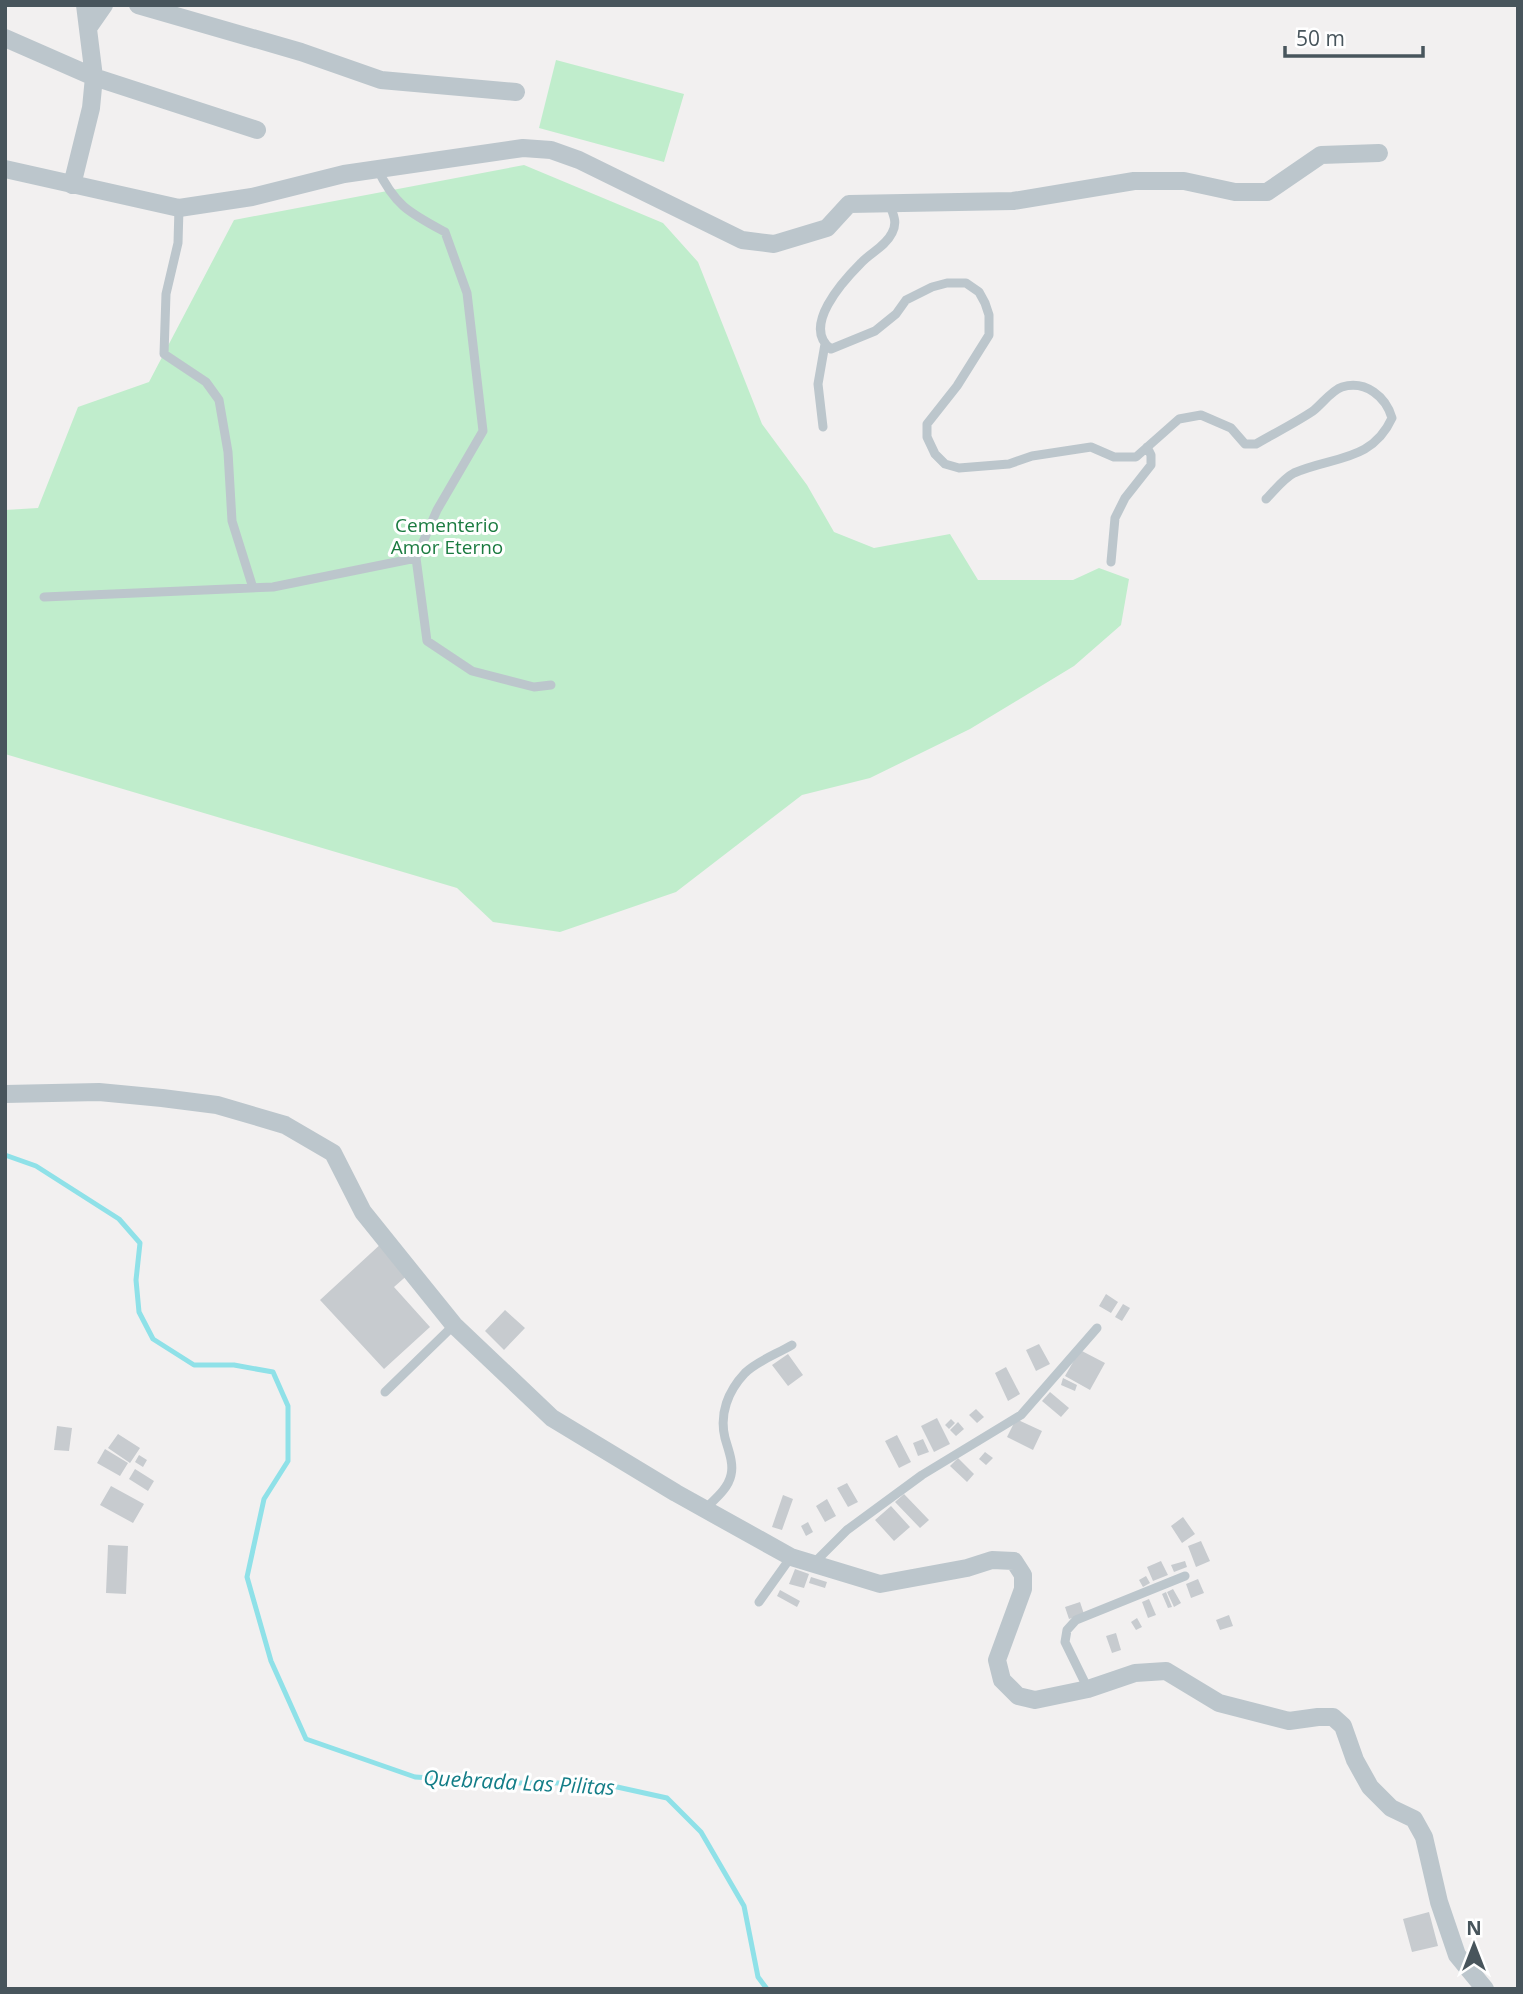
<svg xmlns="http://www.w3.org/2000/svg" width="1523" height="1994" font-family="'Open Sans',sans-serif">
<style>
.green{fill:#c0edcc}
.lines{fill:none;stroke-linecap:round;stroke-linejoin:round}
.stream{stroke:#8fe1e8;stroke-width:5}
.building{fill:#c7cbcf}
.lane{stroke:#bcc6cc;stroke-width:9}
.street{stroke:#bcc6cc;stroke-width:18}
.labels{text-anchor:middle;stroke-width:6;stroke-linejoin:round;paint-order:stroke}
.park-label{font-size:19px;fill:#1b7b40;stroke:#fff}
.water-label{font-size:21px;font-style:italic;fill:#137d87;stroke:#fff}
</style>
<rect width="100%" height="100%" fill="#f2f0f0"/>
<path class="green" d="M556,60L684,94L664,162L539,128Z
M524,165L663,223L698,262L762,424L807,485L834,532L874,548L950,534L978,580H1073L1099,568L1129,579L1121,625L1074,666L970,729L870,778L802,795L676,892L560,932L493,922L457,888L5,754V510L38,508L78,407L149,382L234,220Z"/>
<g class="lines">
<path class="stream" d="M5,1155L36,1166L119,1219L140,1243L136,1280L139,1312L153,1339L194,1365H234L273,1372L288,1406V1461L264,1499L247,1577L271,1661L306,1739L415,1777L514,1783H599L667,1798L701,1832L744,1906L758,1977L767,1989"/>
</g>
<path class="building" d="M383,1242L411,1272L394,1287L430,1327L384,1369L320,1300Z
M1106,1294L1118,1302L1111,1313L1099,1306Z
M1123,1304L1130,1308L1122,1321L1115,1317Z
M505,1310L525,1328L504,1350L485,1331Z
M1039,1344L1050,1364L1036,1371L1026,1350Z
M1080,1350L1105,1363L1090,1390L1065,1376Z
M788,1354L803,1375L788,1386L772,1365Z
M1006,1367L1020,1394L1008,1401L995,1373Z
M1063,1378L1077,1385L1075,1391L1061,1385Z
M1050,1392L1069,1408L1061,1417L1042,1401Z
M976,1409L984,1417L977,1423L969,1415Z
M937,1418L950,1444L934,1452L921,1426Z
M951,1419L955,1423L949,1429L945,1425Z
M1016,1419L1042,1431L1033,1450L1007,1437Z
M958,1422L964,1429L956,1436L950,1430Z
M57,1426L72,1428L69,1451L54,1450Z
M118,1434L140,1448L130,1463L108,1448Z
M897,1435L911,1462L899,1468L885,1441Z
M923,1439L929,1452L918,1456L913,1443Z
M105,1449L128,1463L120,1476L97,1463Z
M985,1452L993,1458L986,1465L979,1459Z
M139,1455L147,1460L143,1467L135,1462Z
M958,1458L974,1474L967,1482L950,1466Z
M135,1469L154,1481L148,1491L129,1479Z
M847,1483L858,1502L848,1507L837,1488Z
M111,1486L144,1504L133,1523L100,1505Z
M904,1494L929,1520L920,1528L895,1502Z
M783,1495L793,1499L782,1530L772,1527Z
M827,1499L836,1516L825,1522L816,1506Z
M891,1506L910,1527L894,1541L875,1520Z
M1183,1517L1195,1534L1182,1543L1171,1526Z
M808,1522L813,1532L806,1536L801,1526Z
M1201,1541L1210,1561L1196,1567L1188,1546Z
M108,1545L128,1546L126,1594L106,1593Z
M1161,1561L1168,1575L1153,1581L1147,1567Z
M1185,1561L1187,1567L1174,1572L1171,1565Z
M795,1569L809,1574L804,1588L789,1584Z
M1146,1576L1150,1583L1143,1587L1139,1580Z
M811,1577L827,1582L825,1588L809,1583Z
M1198,1579L1204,1593L1191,1598L1186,1584Z
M1173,1589L1181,1603L1174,1607L1167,1592Z
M780,1590L800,1601L797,1607L777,1596Z
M1166,1592L1172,1607L1168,1608L1162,1594Z
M1149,1599L1156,1615L1148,1618L1142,1602Z
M1080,1602L1084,1614L1069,1619L1065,1607Z
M1229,1615L1233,1626L1220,1630L1216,1620Z
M1137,1618L1142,1627L1136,1630L1131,1622Z
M1116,1633L1121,1650L1112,1653L1106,1636Z
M1429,1912L1438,1946L1412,1952L1403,1919Z"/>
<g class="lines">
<path class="lane" d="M377,168C395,206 410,213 445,232L467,293L483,431L437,510L416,558L427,641L472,671L534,687L551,685
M889,203C893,214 898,222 892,233C885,247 871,252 861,263C843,281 801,327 831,349L875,331L896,314L906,300L932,287L947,283H966L979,292L985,303L989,315V335L957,386L927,424V437L935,454L945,464L959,468L1009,464L1032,456L1091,447L1114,457H1136L1179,419L1201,415L1231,428L1245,444H1256C1275,433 1295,423 1313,411C1322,404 1332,390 1342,387C1366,380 1386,397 1392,418C1372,462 1333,456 1294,473C1284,478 1274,491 1266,499
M179,208L178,243L166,294L164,354L206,382L219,400L228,452L232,521L253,588
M823,427L818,384L825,344
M1111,562L1115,518L1125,498L1151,465V455L1147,447
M44,597L273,587L416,558
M385,1392L454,1325
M705,1509C715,1499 728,1489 731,1475C734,1463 728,1449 725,1438C719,1414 728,1391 745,1373C757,1361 777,1354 792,1345
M813,1564L847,1530L922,1475L1021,1415L1097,1328
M759,1602L791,1557
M1088,1689L1065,1642L1067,1630L1076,1620L1185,1576"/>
<path class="street" d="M138,5L301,52L381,80L516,92
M88,28L104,5
M5,38L94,77L257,130
M5,169L179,208L252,197L344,174L523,148L551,150L579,160L742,240L774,244L827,228L849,204L1013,201L1134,181H1184L1235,192H1267L1321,155L1379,153
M72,185L91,108L94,77L85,5
M5,1094L99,1092L162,1098L217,1105L285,1125L333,1153L363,1212L454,1325L552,1418L676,1493L791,1557L880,1584L967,1568L992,1560L1014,1561L1023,1575V1589L997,1660L1002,1680L1018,1696L1035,1700L1088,1689L1135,1673L1166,1671L1219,1703L1289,1721L1318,1717H1333L1343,1726L1355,1760L1370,1787L1391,1808L1414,1819L1424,1837L1439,1902L1457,1955L1485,1989"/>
</g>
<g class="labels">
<g class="park-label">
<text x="447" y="532">Cementerio<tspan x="447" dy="22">Amor Eterno</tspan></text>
</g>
<g class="water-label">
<text transform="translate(519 1783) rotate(3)" y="7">Quebrada Las Pilitas</text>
</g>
</g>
<rect width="1523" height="1994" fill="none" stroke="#48555c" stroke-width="14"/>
<g transform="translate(1474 1945)" stroke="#ffffff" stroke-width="5" paint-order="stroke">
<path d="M0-5L12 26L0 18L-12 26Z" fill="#48555c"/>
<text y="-10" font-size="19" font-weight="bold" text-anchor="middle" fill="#48555c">N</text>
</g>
<path d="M1285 46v10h138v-10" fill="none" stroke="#48555c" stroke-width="3.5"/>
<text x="1296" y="46" font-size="21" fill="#48555c" stroke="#ffffff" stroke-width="5" paint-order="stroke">50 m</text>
</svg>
